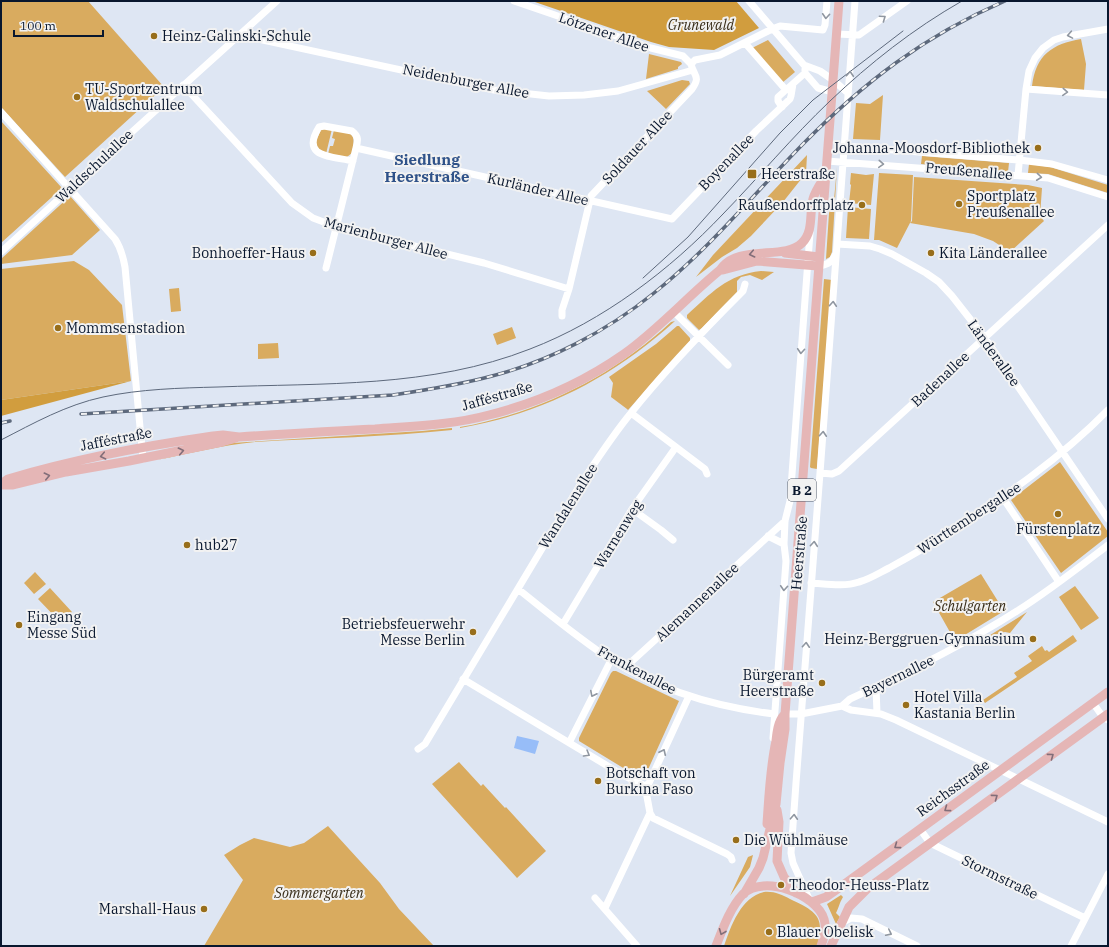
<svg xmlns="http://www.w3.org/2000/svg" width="1109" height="947" font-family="'IBM Plex Serif',serif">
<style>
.green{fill:#d9ab5f}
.forest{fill:#d19d3e}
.water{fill:#97bdf8}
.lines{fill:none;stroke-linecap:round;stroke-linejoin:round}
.minor{stroke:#fff;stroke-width:7}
.major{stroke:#e5b6b6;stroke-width:9}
.tram{stroke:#5d697c;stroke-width:1}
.rail-casing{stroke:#5d697c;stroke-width:3.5}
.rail{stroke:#f2f2f2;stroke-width:2;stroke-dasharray:6;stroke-linecap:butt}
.oneway{stroke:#9097a1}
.oneway2{stroke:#826e79}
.poi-dot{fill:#986e1a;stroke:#f2f2f2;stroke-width:1.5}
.labels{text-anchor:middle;stroke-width:4;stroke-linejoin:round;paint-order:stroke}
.shield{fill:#f2f2f2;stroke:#4f5969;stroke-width:1}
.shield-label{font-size:13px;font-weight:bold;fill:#09172e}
.park-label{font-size:14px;font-style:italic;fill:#392d19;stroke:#f2f2f2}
.street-label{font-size:14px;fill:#09172e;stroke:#f2f2f2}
.poi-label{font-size:14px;fill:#09172e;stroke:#f2f2f2;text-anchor:start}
.neighbourhood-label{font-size:15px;font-weight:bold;fill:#2f5289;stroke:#f2f2f2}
</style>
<rect width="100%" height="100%" fill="#dee6f3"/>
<path class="green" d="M1,1H88L164,87L65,177L1,107Z
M1081,39L1086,64L1084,90L1032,86C1036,55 1052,44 1081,39Z
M768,40L795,72L782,83L752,48Z
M649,54L681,62L682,64L678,67V69L646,79Z
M682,80L689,81L690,84L666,109L647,91Z
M883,95L880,140L853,139L856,103L870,104Z
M1,121L62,188L1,243Z
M325,129H332L326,154L320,151L315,143L321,130Z
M334,130C353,134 356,132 352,153L347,157L328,154L330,146H333L335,139L332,138Z
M807,155L806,173L783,202L751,236L737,248L722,257L696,277L713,255Z
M922,156L1009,163L1008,172L921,164Z
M1029,164L1050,167L1108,185V193L1048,174L1028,173Z
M837,167L832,252L830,257L826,259L829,213L834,200Z
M851,173L866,175L874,174L871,205L849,203L851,185L850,184Z
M879,173L913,175L911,221L897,248L879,240H874Z
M914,177L1028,185L1042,188L1040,216L1044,221L1010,252L993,241L974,234L910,223L912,221Z
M70,196L100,230L72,255L1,264V259Z
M848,207L871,209L869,239L846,238Z
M74,261L89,270L122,305L131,381L1,400V269Z
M761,271L774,272L762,280L750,275L741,277L737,281V292L702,328L699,330L687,318V315C710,294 728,274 761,271Z
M824,279L832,280L817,469L811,468L810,467Z
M179,288L181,311L171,312L169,289Z
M675,321C612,378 544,413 460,428V427C539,413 613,376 671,322Z
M677,326H679L690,338V341L628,410L627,409L611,397L613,383L609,377L656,344Z
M512,327L516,338L497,345L493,334Z
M278,343L279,358L258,359V344Z
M452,428V430C387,437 321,438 255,442C221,445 189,454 156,460L233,443L247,442L422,431Z
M1060,462L1108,532V536L1061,573L1011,500Z
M35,572L46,584L34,594L24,583Z
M981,574L1004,611L955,641L933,602Z
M1075,586L1099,618L1081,630L1059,597Z
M50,588L72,612L61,623L38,599Z
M1027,612L1010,633L1005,632L1000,633L990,644L979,642Z
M1073,635L1077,641L985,703L983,700L1017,677L1014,673L1032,661L1028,656L1042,646L1045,651L1047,650L1049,652Z
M613,671H616L679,701L646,774L643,776L638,777L579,741V738L611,673Z
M459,762L481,786L483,784L505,808L506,807L546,851L517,878L432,784Z
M328,826L380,883L399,909L434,946H204L243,880L224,855L240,845L254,838L290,847L304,843Z
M753,855L750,867L730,896L748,857Z
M764,892C774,891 782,895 790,899C815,911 826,916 817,946H724C731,926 741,897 764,892Z
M841,895L843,897C839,904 839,907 836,913L840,917L836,924L827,904Z"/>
<path class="forest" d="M532,1H736L759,28L714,50L669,47L651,42Z
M131,381L1,416V400Z"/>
<path class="water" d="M517,736L539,741L535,754L514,748Z"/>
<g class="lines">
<path class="minor" d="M514,1L651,48L683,56L691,64
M749,1L804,65L820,71L833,80L848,93
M837,34L859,35L907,1
M239,35L494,90L549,96L584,95L618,91L693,70
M745,43L786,90
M691,64L695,60L720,55L772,29L780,26L823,30L825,25L827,1
M805,69V73L818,88L833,92
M183,85L292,203L313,218L337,227L484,263L569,289
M1026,89L1108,95
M782,107L778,101V97L805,73
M1,112L115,239C121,248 123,256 125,267L143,459
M844,146L1019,160L1052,164L1108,180
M356,148L672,219L756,131L790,99L791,96L793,84
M827,161L1048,178L1108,197
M1018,175L1026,89L1029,71L1035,58L1043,48L1054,40L1063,37L1108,29
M837,244L870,246L880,249L892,254L926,273L939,282L952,296L985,338L1108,519
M1,252L133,131L277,1
M818,266C826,265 832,263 835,255
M326,268L356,148C358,141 359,136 352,131L324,126L319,127C300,158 331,156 353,161
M674,312L728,365
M562,316V310L569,289L591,196L692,89C701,76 694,77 691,64
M631,413L705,469L707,474
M820,473L832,474L839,471L1108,225
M1003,498L1059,582
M632,509L661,530L673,540
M768,536L784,544
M811,583C827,584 844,587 859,582C870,579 879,573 889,568C909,557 928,546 947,534C1004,497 1060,459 1108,410
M518,589C547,612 579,639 610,659C660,691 717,707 774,714
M563,624L632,509L676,447
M627,668L629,664L785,521
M463,679L621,774L645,786
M876,688L877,713
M1093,703L1103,717L1108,720
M842,706L851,710L881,714L896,720L1108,822
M785,714H801L842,706L850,699C907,673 964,645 1017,611C1049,591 1078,568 1108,545
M773,738L786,561L784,544L785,521L790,501L810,233
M569,743L611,660
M418,749L425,744L580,485C596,461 612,436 631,413C665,370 704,330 743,291L745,284
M645,786L650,813L653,818L727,854L731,857L732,860
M645,786L649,783L689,696
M920,829L930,843L1085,918
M595,898L637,946
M810,901L793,863L791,853L796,783L820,473L855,1
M605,908L650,813
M841,923L851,918L862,919L917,946
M1071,946L1108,874"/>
<path class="major" d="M785,253L819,257
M723,270L757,261L818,266
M1,484L8,479C75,459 144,446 213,436L223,435L239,437C284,434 330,431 375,429C414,426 452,425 489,415C537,403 584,382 624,354C659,329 687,297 720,270C738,243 784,261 802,243C814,231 809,214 813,199C815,191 821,183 826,175
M1,485H13L66,472L129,461L222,442L236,438
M777,810L779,822L777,861L784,877L796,893
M767,824C769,796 770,768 776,741C777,732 778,722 784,715
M744,894L759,868L763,858L776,804L780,763L785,729V714L839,1
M812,902L826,897L846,883L1108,692
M716,946C723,928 730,908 743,894C764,874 816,894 824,919C827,928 824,938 821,946
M831,946L849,907L867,889L1108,714"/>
<path class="tram" d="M643,278L688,237L780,133L813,100L903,31
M1,440C34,423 66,405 103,397C140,389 180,388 218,387C323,383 431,388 530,349C603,321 670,270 723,214C759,177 792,137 830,101C870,63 913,29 962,1"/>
<defs>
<path id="rail" d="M81,414L393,395C426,390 459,385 492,376C550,361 607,331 654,293C709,249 753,195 802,145C864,82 924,36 1005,1
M1,423L10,421"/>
</defs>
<use href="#rail" class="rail-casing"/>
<use href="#rail" class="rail"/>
</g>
<defs><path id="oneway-chevron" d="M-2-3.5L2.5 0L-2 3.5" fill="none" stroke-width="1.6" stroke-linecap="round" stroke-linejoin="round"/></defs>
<g class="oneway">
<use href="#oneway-chevron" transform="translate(826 16) rotate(94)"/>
<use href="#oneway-chevron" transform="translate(883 18) rotate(-35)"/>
<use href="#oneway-chevron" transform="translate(1070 35) rotate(170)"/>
<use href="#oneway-chevron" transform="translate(850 74) rotate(-86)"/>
<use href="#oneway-chevron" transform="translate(1065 92) rotate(4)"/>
<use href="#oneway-chevron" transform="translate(881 164) rotate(4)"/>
<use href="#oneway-chevron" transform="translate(1039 177) rotate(6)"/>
<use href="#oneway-chevron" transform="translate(833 304) rotate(-86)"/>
<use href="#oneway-chevron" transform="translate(801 351) rotate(94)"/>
<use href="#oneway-chevron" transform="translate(823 434) rotate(-86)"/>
<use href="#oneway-chevron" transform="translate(814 544) rotate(-85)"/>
<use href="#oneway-chevron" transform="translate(784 588) rotate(94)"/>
<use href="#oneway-chevron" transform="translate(806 645) rotate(-86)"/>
<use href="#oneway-chevron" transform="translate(593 694) rotate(117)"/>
<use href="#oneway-chevron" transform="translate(663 752) rotate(-65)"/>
<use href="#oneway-chevron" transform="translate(587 754) rotate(30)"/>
<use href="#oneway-chevron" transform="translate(794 817) rotate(-87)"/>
<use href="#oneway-chevron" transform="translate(889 933) rotate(26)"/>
</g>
<g class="oneway2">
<use href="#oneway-chevron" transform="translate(752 254) rotate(168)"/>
<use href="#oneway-chevron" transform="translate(181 451) rotate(-12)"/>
<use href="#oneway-chevron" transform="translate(103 456) rotate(168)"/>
<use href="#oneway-chevron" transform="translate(47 476) rotate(-13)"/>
<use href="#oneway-chevron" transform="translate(1051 756) rotate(-36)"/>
<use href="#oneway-chevron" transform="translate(995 797) rotate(-36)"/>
<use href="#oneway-chevron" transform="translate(947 809) rotate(144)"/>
<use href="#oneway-chevron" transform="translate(897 846) rotate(144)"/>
<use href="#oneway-chevron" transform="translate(722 932) rotate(112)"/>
</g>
<g class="poi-dot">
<circle cx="154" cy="36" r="4"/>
<circle cx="77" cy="97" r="4"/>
<circle cx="1038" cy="148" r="4"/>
<rect x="747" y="169" width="10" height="10" rx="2"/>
<circle cx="959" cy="204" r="4"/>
<circle cx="862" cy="205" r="4"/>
<circle cx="313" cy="253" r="4"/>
<circle cx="931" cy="253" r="4"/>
<circle cx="58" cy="328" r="4"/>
<circle cx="1058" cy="514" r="4"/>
<circle cx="187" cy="545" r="4"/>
<circle cx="19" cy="625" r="4"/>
<circle cx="473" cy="632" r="4"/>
<circle cx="1033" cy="639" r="4"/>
<circle cx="822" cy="683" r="4"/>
<circle cx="906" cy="705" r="4"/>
<circle cx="598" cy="781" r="4"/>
<circle cx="736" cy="840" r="4"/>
<circle cx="781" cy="885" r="4"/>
<circle cx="204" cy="909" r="4"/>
<circle cx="769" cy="932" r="4"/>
</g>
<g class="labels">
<rect class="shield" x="788" y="479" width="28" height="22" rx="3"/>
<g class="shield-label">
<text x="802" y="495">B 2</text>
</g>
<g class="park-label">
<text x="701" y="30">Grunewald</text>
<text x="970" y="611">Schulgarten</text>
<text x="319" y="898">Sommergarten</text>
</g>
<g class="street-label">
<text transform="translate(604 32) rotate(19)" y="5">Lötzener Allee</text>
<text transform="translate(466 81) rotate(11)" y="5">Neidenburger Allee</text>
<text transform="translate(637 147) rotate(-47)" y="5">Soldauer Allee</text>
<text transform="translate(726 162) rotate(-46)" y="5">Boyenallee</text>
<text transform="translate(94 166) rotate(-43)" y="5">Waldschulallee</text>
<text transform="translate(969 171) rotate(5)" y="5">Preußenallee</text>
<text transform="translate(538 189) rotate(13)" y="5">Kurländer Allee</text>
<text transform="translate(386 238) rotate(15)" y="5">Marienburger Allee</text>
<text transform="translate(994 353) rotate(54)" y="5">Länderallee</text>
<text transform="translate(940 379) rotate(-43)" y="5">Badenallee</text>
<text transform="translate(497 396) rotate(-16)" y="5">Jafféstraße</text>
<text transform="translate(116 439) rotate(-11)" y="5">Jafféstraße</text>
<text transform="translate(568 506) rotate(-58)" y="5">Wandalenallee</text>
<text transform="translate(969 518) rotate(-33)" y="5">Württembergallee</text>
<text transform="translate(618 534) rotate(-58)" y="5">Warnenweg</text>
<text transform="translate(799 553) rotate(-85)" y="5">Heerstraße</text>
<text transform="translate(697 602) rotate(-43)" y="5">Alemannenallee</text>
<text transform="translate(637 670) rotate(28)" y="5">Frankenallee</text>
<text transform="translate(898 676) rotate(-26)" y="5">Bayernallee</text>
<text transform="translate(953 788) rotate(-36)" y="5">Reichsstraße</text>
<text transform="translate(1000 877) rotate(26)" y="5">Stormstraße</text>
</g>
<g class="poi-label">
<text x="162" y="41">Heinz-Galinski-Schule</text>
<text x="85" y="94">TU-Sportzentrum<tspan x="85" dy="16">Waldschulallee</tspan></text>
<text x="1030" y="153" text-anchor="end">Johanna-Moosdorf-Bibliothek</text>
<text x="761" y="179">Heerstraße</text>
<text x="967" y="201">Sportplatz<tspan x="967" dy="16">Preußenallee</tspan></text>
<text x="854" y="210" text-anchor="end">Raußendorffplatz</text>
<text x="305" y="258" text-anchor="end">Bonhoeffer-Haus</text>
<text x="939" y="258">Kita Länderallee</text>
<text x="66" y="333">Mommsenstadion</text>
<text x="1058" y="534" text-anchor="middle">Fürstenplatz</text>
<text x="195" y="550">hub27</text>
<text x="27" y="622">Eingang<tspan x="27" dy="16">Messe Süd</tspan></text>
<text x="465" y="629" text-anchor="end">Betriebsfeuerwehr<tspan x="465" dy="16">Messe Berlin</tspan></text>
<text x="1025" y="644" text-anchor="end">Heinz-Berggruen-Gymnasium</text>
<text x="814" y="680" text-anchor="end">Bürgeramt<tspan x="814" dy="16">Heerstraße</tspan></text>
<text x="914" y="702">Hotel Villa<tspan x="914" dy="16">Kastania Berlin</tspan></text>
<text x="606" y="778">Botschaft von<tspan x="606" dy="16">Burkina Faso</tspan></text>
<text x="744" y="845">Die Wühlmäuse</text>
<text x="789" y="890">Theodor-Heuss-Platz</text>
<text x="196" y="914" text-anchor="end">Marshall-Haus</text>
<text x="777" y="937">Blauer Obelisk</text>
</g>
<g class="neighbourhood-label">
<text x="427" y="165">Siedlung<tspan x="427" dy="17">Heerstraße</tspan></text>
</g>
</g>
<rect width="1109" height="947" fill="none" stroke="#09172e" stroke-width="4"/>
<path d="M14 30v6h89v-6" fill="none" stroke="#09172e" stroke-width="2"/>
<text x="20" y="30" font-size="12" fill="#09172e" stroke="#f2f2f2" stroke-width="3" paint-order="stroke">100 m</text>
</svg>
